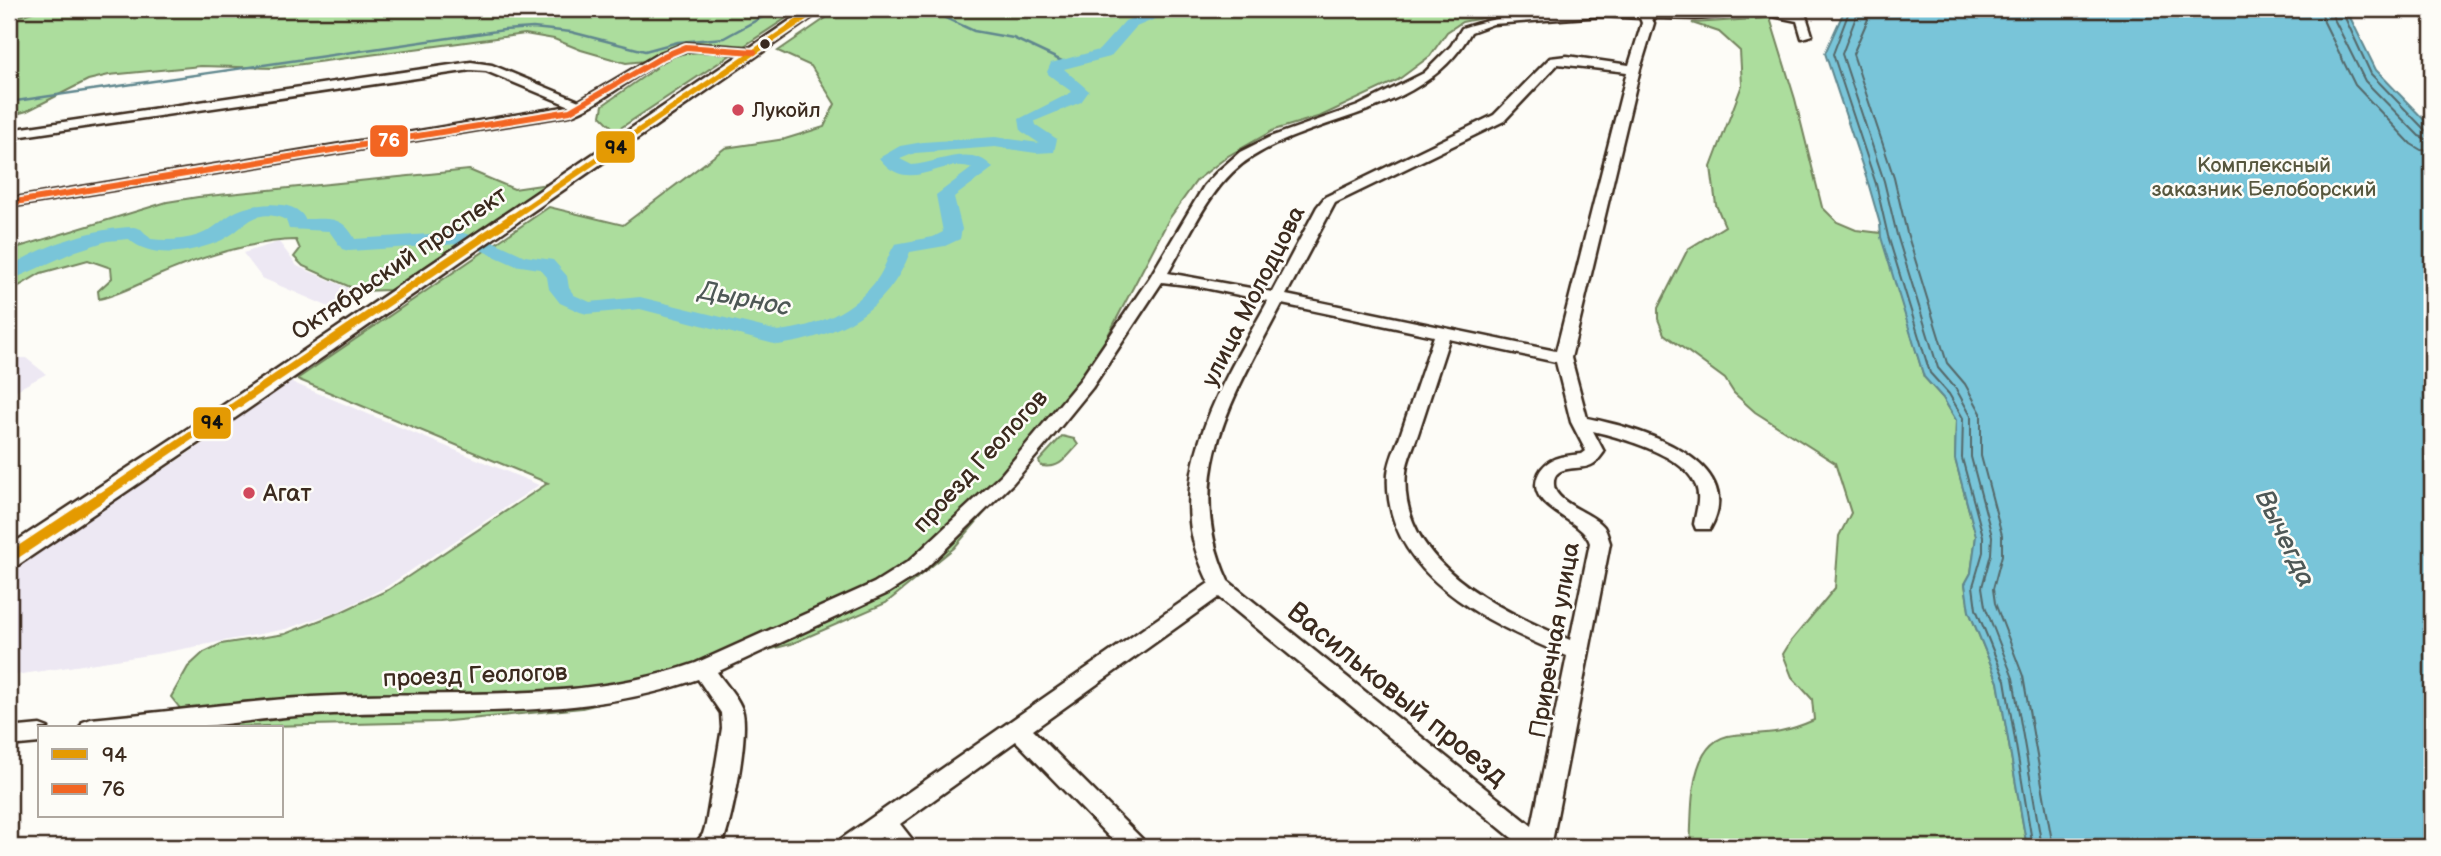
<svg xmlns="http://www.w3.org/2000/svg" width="2441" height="856" font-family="'Balsamiq Sans',sans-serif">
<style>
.built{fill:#ede8f3}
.green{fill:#acdd9d;stroke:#74845e;stroke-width:2}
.water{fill:#79c5d9;stroke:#60878e;stroke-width:2}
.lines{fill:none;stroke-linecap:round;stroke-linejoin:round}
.shore{stroke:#546869;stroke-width:2}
.stream{stroke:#60878e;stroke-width:2.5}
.river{fill:#79c5d9;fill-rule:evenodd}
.minor-casing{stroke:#3b2a1e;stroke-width:5}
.major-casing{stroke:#3b2a1e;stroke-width:5}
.minor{fill:#fdfcf7;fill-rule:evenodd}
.major{fill:#fdfcf7;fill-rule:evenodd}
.bus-1-far2-casing{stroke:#fdfcf7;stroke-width:10}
.bus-1-far1-casing{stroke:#fdfcf7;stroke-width:13}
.bus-1-casing{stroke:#fdfcf7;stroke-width:16}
.bus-2-casing{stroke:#fdfcf7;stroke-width:10}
.bus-1-far2{stroke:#e49a03;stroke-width:6}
.bus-1-far1{stroke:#e49a03;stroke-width:8}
.bus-1{stroke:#e49a03;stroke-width:10}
.bus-2{stroke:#f26522;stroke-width:6}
.bus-dot{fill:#3b2a1e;stroke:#fdfcf7;stroke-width:2.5}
.poi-dot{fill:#d1495b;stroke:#fdfcf7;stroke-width:2.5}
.labels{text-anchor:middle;stroke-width:5;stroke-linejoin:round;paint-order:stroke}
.far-poi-label{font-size:21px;fill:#3b2a1e;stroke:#fdfcf7;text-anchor:start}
.far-park-label{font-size:21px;fill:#57573e;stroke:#fdfcf7}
.street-label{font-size:24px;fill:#3b2a1e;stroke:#fdfcf7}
.poi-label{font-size:24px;fill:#3b2a1e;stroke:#fdfcf7;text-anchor:start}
.water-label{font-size:26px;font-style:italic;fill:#4e5856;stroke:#fdfcf7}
.near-street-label{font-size:28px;fill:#3b2a1e;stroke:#fdfcf7}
.line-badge{stroke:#fdfcf7;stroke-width:2.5}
.badge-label{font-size:19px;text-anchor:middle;font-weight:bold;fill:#fff}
.pale-badge-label{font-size:19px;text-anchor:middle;font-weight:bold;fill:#111}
</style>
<rect width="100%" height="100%" fill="#fdfcf7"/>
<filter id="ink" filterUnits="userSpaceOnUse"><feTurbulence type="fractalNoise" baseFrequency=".0143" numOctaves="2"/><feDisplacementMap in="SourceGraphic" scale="14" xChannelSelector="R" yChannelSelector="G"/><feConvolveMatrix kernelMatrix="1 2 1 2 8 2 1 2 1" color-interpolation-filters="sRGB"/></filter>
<g filter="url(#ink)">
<path class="built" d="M279,242L297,266L362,294L336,310L262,278L243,253Z
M9,358H26L46,374L9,394Z
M291,382L539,485L386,587L339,611L286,629L162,653L9,676V571L189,453Z"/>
<path class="green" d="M43,9H800L616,131L601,116L603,105L656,68L654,64L645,61L626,63L581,50L554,39L525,34L273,68L201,66L109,75L88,80L27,111L9,116V19Z
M839,9H1650H1600L1482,18L1462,22L1447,32L1430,56L1398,80L1321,116L1274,130L1228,156L1197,180L1169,219L1062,423L954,548L886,603L791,644L749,655L668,688L582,708L439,722L179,728V707L171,697L188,667L204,652L221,644L285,634L341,612L388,590L548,483L297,379L549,207L623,225L725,148L785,139L824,127L835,104L811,66L778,51Z
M1770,18L1795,99L1822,207L1837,222L1856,230L1881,233L1924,377L1943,398L1956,420L1955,459L1976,536L1971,573L1965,584L1969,611L1998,682L2027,847H1690C1693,812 1686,739 1734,735C1767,733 1783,734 1814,720L1812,699L1792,677L1783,654L1791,641L1835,588L1839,536L1851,513L1835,463L1755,412L1734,393L1725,379L1664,334L1658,319V308L1688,249L1725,226L1716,205L1711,167L1742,85L1740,51L1719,32L1692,23Z
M469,170L514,189L548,184L390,290L359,291L303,266L294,257L300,249L296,240C251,241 201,257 159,275C139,284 121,294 99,299L98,291L112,278L111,268L88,260L41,273L9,292V250L167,202L198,197Z
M1062,436L1074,439L1078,445C1066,458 1060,469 1041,466L1039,461Z"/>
<path class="water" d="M1845,9H2346L2376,70L2432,128V847H2027L1998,682L1969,611L1965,584L1971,573L1976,536L1955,459L1956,420L1943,398L1924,377L1881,237L1880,224L1869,186L1825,53Z"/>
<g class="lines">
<path class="shore" d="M1850,9L1833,54L1876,184L1888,236L1930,373L1949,394L1963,418L1962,458L1983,536V552L1973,586L1976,609L2005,680L2033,847
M1859,9L1842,54L1884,181L1897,235L1938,368L1956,389L1971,416V457L1992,536L1991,554L1982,587L1985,606L2013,678L2042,847
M1869,9L1868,19L1853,54L1894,178L1907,233L1947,363L1965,384L1981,413V456L2002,535V555L1993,589L1995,603L2023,676L2053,847
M2321,9L2324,22L2355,85L2411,144L2421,150L2432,151
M2332,9L2333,17L2365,81L2419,136L2432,141
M2341,9L2371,74L2425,130L2432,132"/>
<path class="stream" d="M926,9L974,31L1013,38L1064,62
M9,102L504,30L533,28L571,32L645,51L678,42L724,38L777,9"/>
<path class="river" d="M1154,9H1179L1136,27L1110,57L1064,69L1089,91L1081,102L1035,121L1036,125L1057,139L1054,152L1036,153L995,147L915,153L900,159L912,165C938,163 972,143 993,168L954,197L962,229L960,239L945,246L910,252C888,311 837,337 778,345L640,309L587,314L580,312L560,303L549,289L547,277L540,269L514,265L476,248L459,244L349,251L342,249L329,231L289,229L286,220C253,205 246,229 222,240C196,252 151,261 129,239L107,241L76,251L9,281V267C45,245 92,228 134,227L141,229L151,239C167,241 184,240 199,235C214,230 222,219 235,212C252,203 296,198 305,219C329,219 342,215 355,239L459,232L490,240L525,256L553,260L567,276L569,288L574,295L590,302L640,297L778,331C816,327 855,311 878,278C885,268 888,255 895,244L933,237L943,232L936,195L972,168C941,156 909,197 879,158L900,146L923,142L995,137L1039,143L1021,131L1019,119L1072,92L1049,75L1047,72L1051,63L1099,50L1125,21Z
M1257,9H1345C1333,20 1268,20 1257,9Z"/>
<defs>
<path id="minor" d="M1747,9H1770L1806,16L1812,35L1802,38L1797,21L1763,14L1695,19L1651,18L1654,23L1640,69L1571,358L1587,418C1634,427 1750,459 1710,529H1696L1694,524C1696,512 1701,498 1696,486C1685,455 1622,438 1593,431L1604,452C1601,456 1597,462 1593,464C1581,472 1552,462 1554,485C1555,504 1594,513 1604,527C1607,532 1608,538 1610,543L1551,847H1523L1219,597L1033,730L1142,839L1146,847H1119L1016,741L900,824L918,847H891L882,837L868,847H837L841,839L1209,583C1200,564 1192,544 1190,522C1182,443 1232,367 1268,301L1195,286L1162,282L1092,388L1048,442L1013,483L923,571L888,593L717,672C725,684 740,699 743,713C748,738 732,824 721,847H693L703,834L706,824L722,728L721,713L698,679C575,723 442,707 313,715C269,717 225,725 181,728C148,730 113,730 80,728L83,722L91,719C165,712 239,702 312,697C440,689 573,706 696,663L874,583L909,561L1001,475L1080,380L1150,277L1204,186L1216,173L1240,152L1270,137L1358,106L1424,73L1451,46L1462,28C1547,0 1657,15 1747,9ZM1601,16L1640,18L1642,23L1629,65L1567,56L1550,58L1494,115L1325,197L1317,207L1272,292L1168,273C1191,234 1211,182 1252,157C1323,113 1426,114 1471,32L1493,24ZM1558,64L1627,72L1556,351L1286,295L1335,203L1504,121ZM1282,304L1434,336C1423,368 1412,400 1401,433C1397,445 1389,460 1388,474C1382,574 1489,624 1567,656L1532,826L1228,581C1180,477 1234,396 1282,304ZM1449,339L1556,362L1571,422L1586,451L1582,454C1565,456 1548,456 1539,473C1522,508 1583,518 1590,543L1570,640C1501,611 1397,563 1406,472C1407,459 1415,444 1419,431C1429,400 1439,370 1449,339Z
M686,43L754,48L760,52L754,56C733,54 709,49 689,51C656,54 604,105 570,115L9,207V199L570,106L486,71L471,70L9,138V130L471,62L492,65L579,101L660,53Z
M40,725L48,728H40V743L9,746V728Z"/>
<path id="major" d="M807,9H824L238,416L18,565L9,567V546L222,406Z"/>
</defs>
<use href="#minor" class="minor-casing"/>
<use href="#major" class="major-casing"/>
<use href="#minor" class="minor"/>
<use href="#major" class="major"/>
<defs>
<path id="bus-1-far2" d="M510,219L817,9"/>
<path id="bus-1-far1" d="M98,499L513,217"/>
<path id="bus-1" d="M9,558L101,497"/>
<path id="bus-2" d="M9,203L570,111L664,56L686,47L754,52"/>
</defs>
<use href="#bus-1-far2" class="bus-1-far2-casing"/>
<use href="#bus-1-far1" class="bus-1-far1-casing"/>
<use href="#bus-1" class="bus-1-casing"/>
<use href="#bus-2" class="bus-2-casing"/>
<use href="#bus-1-far2" class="bus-1-far2"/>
<use href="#bus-1-far1" class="bus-1-far1"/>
<use href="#bus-1" class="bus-1"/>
<use href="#bus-2" class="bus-2"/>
</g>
</g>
<circle class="bus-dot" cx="765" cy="44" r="6"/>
<g class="poi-dot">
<circle cx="738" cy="110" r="7"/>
<circle cx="249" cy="493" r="7"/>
</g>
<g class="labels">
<g class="far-poi-label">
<text x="752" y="117">Лукойл</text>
</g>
<g class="far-park-label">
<text x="2264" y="172">Комплексный<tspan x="2264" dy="24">заказник Белоборский</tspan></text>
</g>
<g class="street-label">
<text transform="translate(399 263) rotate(-34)" y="8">Октябрьский проспект</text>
<text transform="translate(1253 296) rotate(-63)" y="8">улица Молодцова</text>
<text transform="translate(980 461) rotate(-47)" y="8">проезд Геологов</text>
<text transform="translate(1554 640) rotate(-80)" y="8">Приречная улица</text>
<text transform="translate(475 675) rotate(-2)" y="8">проезд Геологов</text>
</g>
<g class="poi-label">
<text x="263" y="501">Агат</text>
</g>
<g class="water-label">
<text transform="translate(745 298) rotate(11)" y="9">Дырнос</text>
<text transform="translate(2286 538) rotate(64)" y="9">Вычегда</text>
</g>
<g class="near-street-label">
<text transform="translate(1398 693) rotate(39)" y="10">Васильковый проезд</text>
</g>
</g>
<g class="line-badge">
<rect x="369" y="124" width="40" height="34" rx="7" fill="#f26522"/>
<rect x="595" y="130" width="41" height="34" rx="7" fill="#e49a03"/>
<rect x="192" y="406" width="40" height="34" rx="7" fill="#e49a03"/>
</g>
<g class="badge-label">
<text x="389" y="147">76</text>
</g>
<g class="pale-badge-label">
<text x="616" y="154">94</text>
<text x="212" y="429">94</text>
</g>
<rect width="2441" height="856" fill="none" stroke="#fdfcf7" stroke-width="35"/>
<rect x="18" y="18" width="2406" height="821" fill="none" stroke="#3b2a1e" stroke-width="2.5" filter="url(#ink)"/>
<rect x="38" y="726" width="245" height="91" fill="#fdfcf7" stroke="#afa8a0" stroke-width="2"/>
<rect x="52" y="749" width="35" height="10" fill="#e49a03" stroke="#afa8a0" stroke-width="2"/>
<text x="102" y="762" font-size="21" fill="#3b2a1e">94</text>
<rect x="52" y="784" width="35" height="10" fill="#f26522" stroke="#afa8a0" stroke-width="2"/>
<text x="102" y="796" font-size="21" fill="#3b2a1e">76</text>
</svg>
